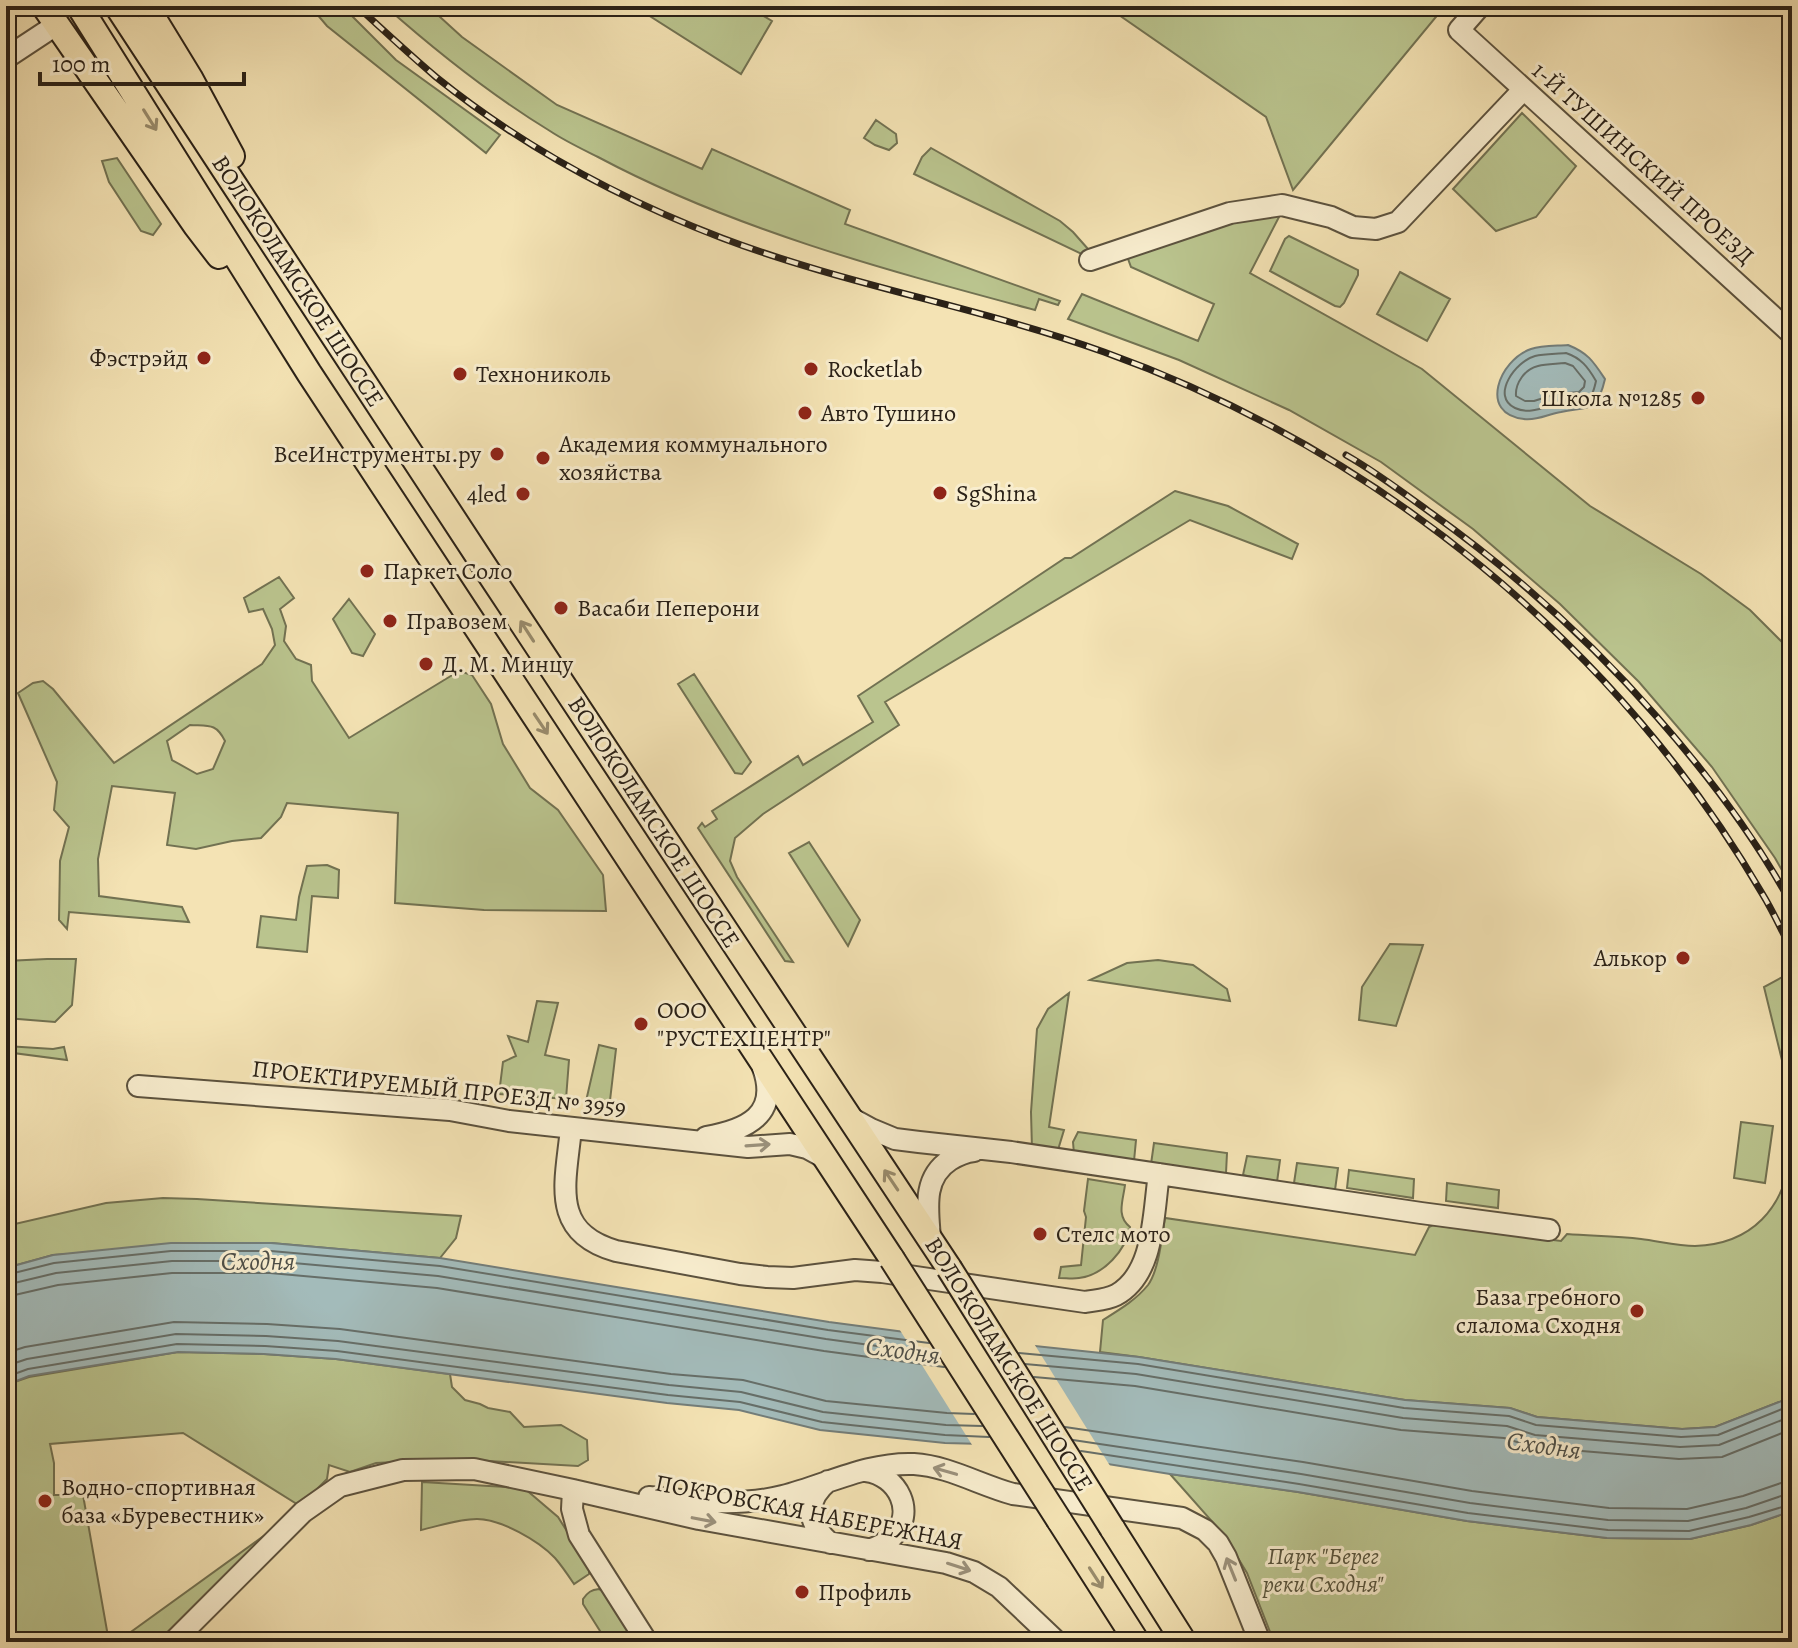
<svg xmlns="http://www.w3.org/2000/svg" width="1798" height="1648" font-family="Alegreya,serif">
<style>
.green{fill:#bac48e;stroke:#727252;stroke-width:2;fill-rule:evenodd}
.water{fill:#a3bbba;stroke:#737d79;stroke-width:2}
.pier{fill:#f4e3b4}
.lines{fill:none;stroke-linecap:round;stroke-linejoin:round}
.shore{stroke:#666e68;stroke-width:2}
.minor-casing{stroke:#5c523e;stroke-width:24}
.major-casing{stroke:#2a2117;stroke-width:28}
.minor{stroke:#f8edce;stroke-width:20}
.major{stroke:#f4e3b4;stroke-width:24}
.rail-casing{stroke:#2a2117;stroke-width:7}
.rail{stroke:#f8edce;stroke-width:4;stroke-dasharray:12;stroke-linecap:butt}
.major-bridge-casing{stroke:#2a2117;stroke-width:28;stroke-linecap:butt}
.major-bridge{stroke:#f4e3b4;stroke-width:24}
.oneway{stroke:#998c6d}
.oneway2{stroke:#9b917c}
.poi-dot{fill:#8f2418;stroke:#f8edce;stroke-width:3}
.labels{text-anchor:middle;stroke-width:6;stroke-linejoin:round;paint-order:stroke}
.street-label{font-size:24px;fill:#2a2117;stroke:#f8edce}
.poi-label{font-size:24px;fill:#2a2117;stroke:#f8edce;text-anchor:start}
.park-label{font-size:24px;font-style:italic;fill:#55523b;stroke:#f8edce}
.water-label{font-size:26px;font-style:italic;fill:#4e4f48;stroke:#f8edce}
</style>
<rect width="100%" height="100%" fill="#f4e3b4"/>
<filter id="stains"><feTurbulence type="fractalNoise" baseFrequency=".0025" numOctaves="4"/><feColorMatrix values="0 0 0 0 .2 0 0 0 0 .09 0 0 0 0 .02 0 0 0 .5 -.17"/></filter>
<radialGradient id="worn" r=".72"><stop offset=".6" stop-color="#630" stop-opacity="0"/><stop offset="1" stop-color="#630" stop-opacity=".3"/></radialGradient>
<path class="green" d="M310,6H342L396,60L500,135L486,153L327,26Z
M385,6H428L462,37L557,105L702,169L712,149L850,210L845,224L1060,301L1058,305L1039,299L1035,310C886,270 735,230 598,157C582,149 565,141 550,131C491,95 437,52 385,6Z
M634,6H740L762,15L772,21L741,74Z
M1106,6H1445L1293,190L1266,117Z
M1522,113L1576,166L1536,217L1496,231L1453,189Z
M876,120L896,134L897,143L889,150L875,145L864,138Z
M931,148L1060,221L1073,232L1088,249V257L914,174L922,157Z
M117,158L161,224L153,235L141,231L109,182L102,161Z
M1280,215L1250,273L1422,369L1590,506L1701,574L1750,610L1792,652V888L1775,858L1712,767L1639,682L1560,604L1473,529L1381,462L1289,410L1179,360L1068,319L1082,294L1198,341L1214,304L1131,267L1127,256L1238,218Z
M1289,236L1358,270V275L1344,303L1340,307L1335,306L1270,271L1285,239Z
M1400,272L1450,299L1427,341L1377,314Z
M1175,491L1228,506L1298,544L1292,559L1190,520L885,702L899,725L763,814L735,838L730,861L737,877L793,962L785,961L698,828L702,823L705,827L717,819L712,811L798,756L803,765L873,722L858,696L1065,558H1071Z
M279,577L294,598L280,609L286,626L284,641L296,659L311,665L312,681L349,738L459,671L472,675L491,704L503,744L530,788L558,810L603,875L606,911L484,910L395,903L398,813L287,803L281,817L261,838L232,841L196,849L167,845L175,793L112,786L98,859L99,896L182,907L189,922L69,912L67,929L59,920L60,861L69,827L54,810L57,782L18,693L33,683L43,681L53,689L114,763L262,664L275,645L272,629L263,609L249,612L244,598ZM190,725C209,726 216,723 225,741L213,769L197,774L172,760L167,741Z
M349,599L375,634L363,656L352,653L333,619Z
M694,674L751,762L742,774L735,773L678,684Z
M809,842L860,920L848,946L789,853Z
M327,865L339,870L338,898L312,896L307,952L257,947L261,916L296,920L299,897L307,866Z
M1390,944L1423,945L1396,1026L1359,1020L1362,987Z
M47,959H76L72,1005L55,1022L6,1018V961Z
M1158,960L1193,965L1227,989L1230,1001L1090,980L1127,963Z
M1790,973L1792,978V1101L1764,987Z
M1069,993L1049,1127L1064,1130L1057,1153L1032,1149L1031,1112L1037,1029L1048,1009Z
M537,1001L558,1003L545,1055L569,1060L566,1099L499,1094L503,1062L516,1056L508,1036L528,1042Z
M599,1045L616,1049L609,1109L586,1101Z
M6,1046L53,1049L64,1047L67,1060L6,1052Z
M1741,1122L1773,1126L1765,1183L1734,1178Z
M1078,1132L1136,1140L1134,1161L1074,1154L1073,1142Z
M1154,1143L1227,1153L1226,1173L1220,1175L1151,1164Z
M1792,1154V1397L1715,1427L1682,1429L1537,1417L1510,1408L1405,1400L1139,1357L1100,1352L1103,1320C1119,1310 1136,1300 1148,1285C1159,1270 1162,1236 1165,1218L1415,1255L1429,1227L1433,1225L1561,1241L1567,1234C1592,1236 1616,1236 1641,1239C1658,1241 1678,1246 1695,1246C1753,1244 1783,1208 1792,1154Z
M1247,1156L1280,1160L1277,1182L1243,1175Z
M1297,1163L1338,1168L1335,1190L1294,1183Z
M1349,1170L1414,1179L1413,1198L1347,1188Z
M1088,1179L1125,1185C1123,1201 1116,1216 1130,1227C1126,1250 1104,1275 1079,1278C1073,1279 1066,1278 1059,1278L1061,1267L1081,1265L1086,1217L1084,1211Z
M1447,1183L1499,1190L1498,1208L1446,1201Z
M163,1198L197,1199L461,1216L456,1238L440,1258L271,1243L53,1255L6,1268V1226L106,1203Z
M178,1352L264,1354L336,1359L450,1374L452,1387L465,1400L480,1404L488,1408L510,1412L524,1427L561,1425L587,1440L588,1460L578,1466L454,1459L376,1463L350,1472L329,1465L327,1479L300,1506L183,1433L50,1444L54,1463V1495H83L109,1642H6V1385L29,1377Z
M1170,1474L1298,1492L1467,1521L1607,1538L1690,1539L1751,1525L1792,1511V1642H1274L1247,1573L1224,1535Z
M422,1482L524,1488L558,1517L589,1566V1574L574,1584C568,1575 562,1566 555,1558C539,1541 501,1519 477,1519C458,1519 439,1526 421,1530Z
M287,1519L162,1642H117Z
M599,1589L607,1593L637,1642H607L583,1604V1599C588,1592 591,1590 599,1589Z"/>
<path class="water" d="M1568,345C1588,353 1593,361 1605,379C1597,413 1590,406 1561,412C1548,414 1537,421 1524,419C1478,414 1499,360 1531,349C1542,345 1557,346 1568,345Z
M171,1243H271L440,1258L829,1322L920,1334L1139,1357L1405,1400L1510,1408L1537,1417L1682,1429L1715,1427L1792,1397V1511L1751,1525L1690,1539L1607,1538L1467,1521L1298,1492L1170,1474L984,1444L945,1443L820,1430L739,1410L667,1403L336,1359L264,1354L178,1352L29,1376L6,1385V1268L53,1255Z"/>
<path class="pier" d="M898,1327L1033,1342L1112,1469L974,1448Z"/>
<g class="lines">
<path class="shore" d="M1566,353C1581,358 1588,367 1596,381C1594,389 1593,397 1584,401C1577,404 1566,402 1558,404C1544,407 1530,415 1515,408C1490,396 1516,361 1535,356C1544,354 1556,354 1566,353Z
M1565,363L1573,366L1585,381L1584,387L1579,392L1556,394L1534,401H1525L1516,396C1515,383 1525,369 1538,366C1546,364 1556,364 1565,363Z
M6,1275L54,1263L171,1251H271L440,1266L828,1330L929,1343
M6,1285L56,1273L172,1261H271L438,1276L826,1339L936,1354
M6,1297L58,1285L172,1273H270L437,1288L824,1351L944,1367
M6,1353L25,1347L174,1322L267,1324L340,1329L671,1374L743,1380L826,1401L947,1413L974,1414
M1019,1353L1138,1364L1404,1408L1509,1416L1536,1425L1681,1437L1718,1435L1792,1405
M1025,1364L1136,1374L1403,1418L1507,1426L1535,1435L1680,1447L1719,1445L1792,1416
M6,1366L27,1359L176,1334L266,1336L338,1341L669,1385L741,1392L823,1412L946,1425L982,1426
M6,1377L28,1369L177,1344L265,1346L337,1351L668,1395L740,1402L822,1422L945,1435L989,1437
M1034,1377L1135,1386L1401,1430L1504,1438L1533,1447L1679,1459L1722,1457L1792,1429
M1065,1427L1303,1462L1472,1491L1609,1508L1687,1509L1743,1496L1781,1483L1792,1482
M1073,1440L1301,1474L1470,1503L1608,1520L1688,1521L1746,1508L1784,1495L1792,1494
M1081,1451L1299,1484L1468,1513L1608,1530L1689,1531L1749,1517L1792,1504"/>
<defs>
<path id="minor" d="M1480,6L1459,30L1792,334
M6,58L56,25
M1090,260L1230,213L1282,205L1331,217L1353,227L1376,229L1398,222L1523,90
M138,1086L450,1110L509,1121L748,1147L790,1144L807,1148L827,1159
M849,1117L871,1129L895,1139L919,1142L1011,1152L1421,1213L1549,1230
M571,1128C566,1182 549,1232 616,1251L740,1274L767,1277L793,1278L855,1270L882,1272L1085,1302C1095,1300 1106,1300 1116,1295C1155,1274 1153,1213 1159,1174
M706,1137C746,1130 780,1115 763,1068
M930,1238C928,1210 922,1178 950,1160C958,1155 965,1152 974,1151
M866,1471C898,1475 917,1513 892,1537C885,1544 878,1547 869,1550
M828,1481C803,1502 808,1524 830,1543
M573,1490L572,1509L579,1535L647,1642
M649,1497C693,1501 739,1507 783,1496C826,1485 868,1462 914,1464C948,1466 980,1485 1013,1494L1182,1518L1205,1530L1218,1543L1226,1557L1260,1642
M173,1642L303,1512L340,1486L403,1470L474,1469L573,1490L699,1519L946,1563L974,1572L999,1587L1057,1642"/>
<path id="major" d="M44,6L196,226L219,256
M79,6L309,373L892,1259
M117,6L487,570L949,1268
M146,6L190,78L232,156
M1059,1520L1137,1642
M1112,1528L1184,1642"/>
</defs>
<use href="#minor" class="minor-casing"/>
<use href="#major" class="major-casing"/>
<use href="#minor" class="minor"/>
<use href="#major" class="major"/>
<defs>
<path id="rail" d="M357,6C383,30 409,54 436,77C520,145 620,199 722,238C846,285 979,307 1104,352C1377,450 1617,644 1763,895C1774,913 1782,932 1792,950
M1346,455C1374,471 1401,491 1427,510C1513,571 1588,638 1657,717C1709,776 1755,837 1792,905"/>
</defs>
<use href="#rail" class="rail-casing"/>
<use href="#rail" class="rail"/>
<defs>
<path id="major-bridge" d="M892,1259L1059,1520
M949,1268L1112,1528"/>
</defs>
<use href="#major-bridge" class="major-bridge-casing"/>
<use href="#major-bridge" class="major-bridge"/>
</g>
<defs><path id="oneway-shaft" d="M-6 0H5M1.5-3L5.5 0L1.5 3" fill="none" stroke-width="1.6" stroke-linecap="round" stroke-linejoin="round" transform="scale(2)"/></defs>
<g class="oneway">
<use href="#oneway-shaft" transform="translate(150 120) rotate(58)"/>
<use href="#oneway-shaft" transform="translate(527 631) rotate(-123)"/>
<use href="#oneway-shaft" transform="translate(541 724) rotate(56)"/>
<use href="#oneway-shaft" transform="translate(891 1180) rotate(-124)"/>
<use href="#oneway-shaft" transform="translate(1096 1578) rotate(57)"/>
</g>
<g class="oneway2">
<use href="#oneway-shaft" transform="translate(758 1145) rotate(-4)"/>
<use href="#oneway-shaft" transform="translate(945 1471) rotate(-164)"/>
<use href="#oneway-shaft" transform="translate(704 1520) rotate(11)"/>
<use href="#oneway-shaft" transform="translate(959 1567) rotate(18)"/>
<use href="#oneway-shaft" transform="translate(1231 1569) rotate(-112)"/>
</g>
<g class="poi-dot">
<circle cx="204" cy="358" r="8"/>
<circle cx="811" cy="369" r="8"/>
<circle cx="460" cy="374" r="8"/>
<circle cx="1698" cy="398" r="8"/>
<circle cx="805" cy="413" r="8"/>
<circle cx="497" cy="454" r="8"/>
<circle cx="543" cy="458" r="8"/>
<circle cx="940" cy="493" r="8"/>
<circle cx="523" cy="494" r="8"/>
<circle cx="367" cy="571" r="8"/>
<circle cx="561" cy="608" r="8"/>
<circle cx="390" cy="621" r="8"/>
<circle cx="426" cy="664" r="8"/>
<circle cx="1683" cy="958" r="8"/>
<circle cx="641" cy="1024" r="8"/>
<circle cx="1040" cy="1234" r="8"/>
<circle cx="1637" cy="1311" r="8"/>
<circle cx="45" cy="1501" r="8"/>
<circle cx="802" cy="1592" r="8"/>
</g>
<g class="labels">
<g class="street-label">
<text transform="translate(1643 163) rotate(42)" y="8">1-Й ТУШИНСКИЙ ПРОЕЗД</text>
<text transform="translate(298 281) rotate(57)" y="8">ВОЛОКОЛАМСКОЕ ШОССЕ</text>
<text transform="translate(654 822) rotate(57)" y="8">ВОЛОКОЛАМСКОЕ ШОССЕ</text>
<text transform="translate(439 1088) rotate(6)" y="8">ПРОЕКТИРУЕМЫЙ ПРОЕЗД № 3959</text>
<text transform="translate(1009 1364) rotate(58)" y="8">ВОЛОКОЛАМСКОЕ ШОССЕ</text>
<text transform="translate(809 1512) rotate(11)" y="8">ПОКРОВСКАЯ НАБЕРЕЖНАЯ</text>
</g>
<g class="poi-label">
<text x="188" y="366" text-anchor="end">Фэстрэйд</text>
<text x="827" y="377">Rocketlab</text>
<text x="476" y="382">Технониколь</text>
<text x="1682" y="406" text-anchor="end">Школа №1285</text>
<text x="821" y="421">Авто Тушино</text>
<text x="559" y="452">Академия коммунального<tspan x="559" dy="28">хозяйства</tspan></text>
<text x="481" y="462" text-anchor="end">ВсеИнструменты.ру</text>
<text x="956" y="501">SgShina</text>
<text x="507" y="502" text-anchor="end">4led</text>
<text x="383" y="579">Паркет Соло</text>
<text x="577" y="616">Васаби Пеперони</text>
<text x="406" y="629">Правозем</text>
<text x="442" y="672">Д. М. Минцу</text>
<text x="1667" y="966" text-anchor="end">Алькор</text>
<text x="657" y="1018">ООО<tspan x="657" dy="28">"РУСТЕХЦЕНТР"</tspan></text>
<text x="1056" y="1242">Стелс мото</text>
<text x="1621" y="1305" text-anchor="end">База гребного<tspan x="1621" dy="28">слалома Сходня</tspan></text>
<text x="61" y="1495">Водно-спортивная<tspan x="61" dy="28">база «Буревестник»</tspan></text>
<text x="818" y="1600">Профиль</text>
</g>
<g class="park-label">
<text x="1323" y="1564">Парк "Берег<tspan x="1323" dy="28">реки Сходня"</tspan></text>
</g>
<g class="water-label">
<text x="258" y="1270">Сходня</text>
<text transform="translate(903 1350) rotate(8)" y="9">Сходня</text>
<text transform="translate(1544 1445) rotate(8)" y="9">Сходня</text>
</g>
</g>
<rect width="1798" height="1648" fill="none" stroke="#f4e3b4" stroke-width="32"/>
<rect x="8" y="8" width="1782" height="1632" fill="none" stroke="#2a2117" stroke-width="4"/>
<rect x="16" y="16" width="1766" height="1616" fill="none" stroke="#2a2117" stroke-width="2"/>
<path d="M40 72v12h204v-12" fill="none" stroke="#2a2117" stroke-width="4"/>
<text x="52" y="72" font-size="24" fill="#2a2117" stroke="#f8edce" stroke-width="6" paint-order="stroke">100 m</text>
<rect width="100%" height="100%" filter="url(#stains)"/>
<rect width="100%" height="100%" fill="url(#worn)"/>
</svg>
